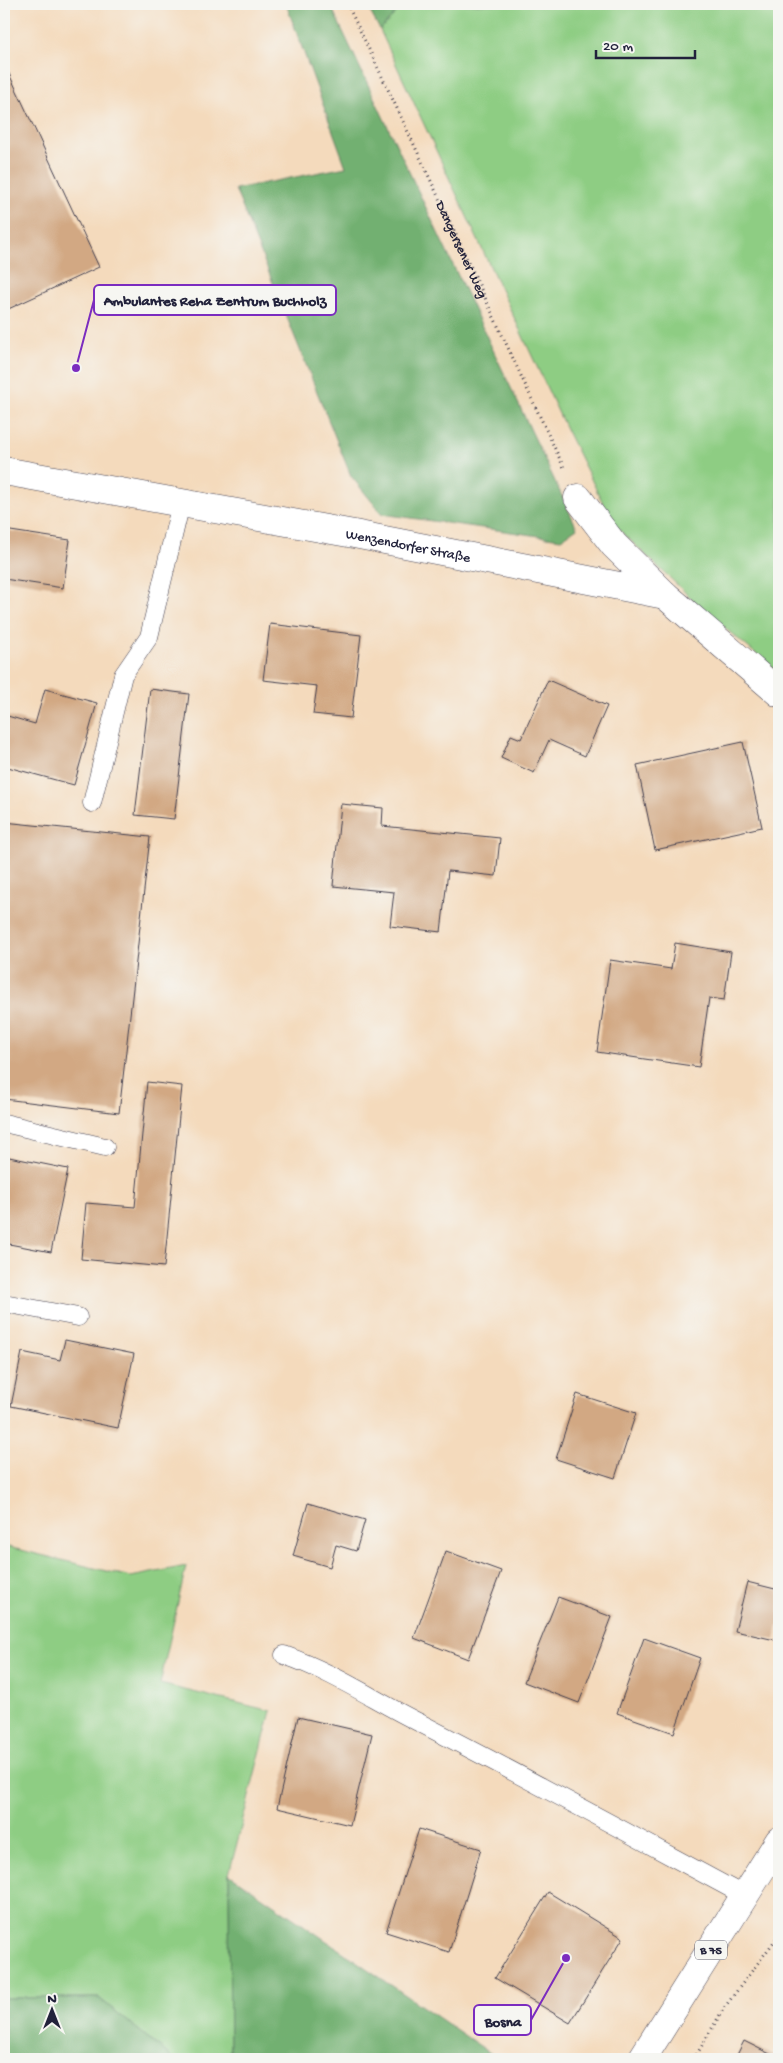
<svg xmlns="http://www.w3.org/2000/svg" width="783" height="2063" font-family="'Gochi Hand',sans-serif">
<style>
.green{fill:#8ecd83;stroke:#58785f}
.forest{fill:#72b071;stroke:#4a6956}
.building{fill:#d2a883}
.lines{fill:none;stroke-linecap:round;stroke-linejoin:round}
.lane-casing{stroke:#423e4e;stroke-width:19}
.street-casing{stroke:#423e4e;stroke-width:29}
.primary-casing{stroke:#423e4e;stroke-width:29}
.path{stroke:#423e4e;stroke-width:3;stroke-dasharray:1 4;stroke-linecap:butt}
.lane{stroke:#fff;stroke-width:18}
.street{stroke:#fff;stroke-width:28}
.primary{stroke:#fff;stroke-width:28}
.labels{text-anchor:middle;stroke-width:4;stroke-linejoin:round;paint-order:stroke}
.shield{fill:#f6f6f2;stroke:#626272;stroke-width:1}
.shield-label{font-size:12px;font-weight:bold;fill:#22223b}
.street-label{font-size:14px;fill:#22223b;stroke:#f6f6f2}
.leader{fill:none;stroke:#7b2cbf;stroke-width:2}
.callout-dot{fill:#7b2cbf;stroke:#f6f6f2;stroke-width:2}
.callout{fill:#f6f6f2;stroke:#7b2cbf;stroke-width:2}
.callout-label{font-size:15px;text-anchor:middle;font-weight:bold;fill:#22223b}
</style>
<rect width="100%" height="100%" fill="#f6f6f2"/>
<filter id="ink" filterUnits="userSpaceOnUse"><feTurbulence type="fractalNoise" baseFrequency=".02" numOctaves="2"/><feDisplacementMap in="SourceGraphic" scale="10" xChannelSelector="R" yChannelSelector="G"/><feConvolveMatrix kernelMatrix="1 2 1 2 8 2 1 2 1" color-interpolation-filters="sRGB"/></filter>
<filter id="wash" filterUnits="userSpaceOnUse"><feTurbulence type="fractalNoise" baseFrequency=".0096" numOctaves="4" result="noise"/><feDisplacementMap in="SourceGraphic" scale="20" xChannelSelector="R" yChannelSelector="G"/><feGaussianBlur stdDeviation="1.12" result="paint"/><feColorMatrix in="noise" values="0 0 0 0 0 0 0 0 0 0 0 0 0 0 0 0 0 1.4 0 .05"/><feComposite in="paint" operator="in"/></filter>
<g filter="url(#wash)">
<rect width="100%" height="100%" fill="#f4dabc"/>
<path class="green" d="M404,4H779V673L708,614L614,525L567,431L380,30Z
M4,1546L131,1577L186,1566L160,1684L271,1711L229,1874L230,2059H174L99,1998H4Z"/>
<path class="forest" d="M286,4H330L577,528L561,539L382,514L351,476L235,189L346,167Z
M366,4H404L380,30Z
M229,1874L499,2059H230Z
M4,1998H99L174,2059H4Z"/>
<g id="blocks">
<path class="building" d="M4,63L99,267L4,311Z
M4,530L70,540L63,588L4,579Z
M4,593L8,594L5,615H4Z
M270,624L361,635L351,718L313,714L317,686L263,680Z
M548,680L607,706L585,756L549,740L534,773L501,758L511,735L521,739Z
M45,689L97,703L74,785L4,766V715L35,724Z
M150,689L189,694L174,819L135,815Z
M743,742L762,827L655,850L637,765Z
M341,804L383,808L382,826L500,838L496,876L448,871L441,932L390,926L394,892L333,886Z
M4,822L150,837L119,1113L4,1099Z
M675,943L731,952L724,1000L709,998L699,1067L597,1052L610,960L671,969Z
M147,1082L182,1086L164,1267L81,1259L86,1203L135,1207Z
M4,1156L68,1169L51,1252L4,1243Z
M65,1340L134,1354L118,1428L11,1406L22,1352L60,1360Z
M577,1394L636,1413L615,1478L556,1459Z
M308,1503L365,1520L356,1551L336,1545L330,1567L293,1556Z
M446,1551L501,1571L468,1659L414,1638Z
M747,1582L779,1590V1621L775,1640L735,1631Z
M558,1597L612,1617L579,1703L524,1682Z
M644,1638L700,1658L674,1733L617,1713Z
M298,1717L372,1734L350,1825L277,1808Z
M419,1829L481,1849L449,1952L386,1932Z
M548,1892L623,1938L570,2023L495,1978Z
M744,2041L776,2057L779,2050V2059H735Z"/>
</g>
</g>
<g filter="url(#ink)">
<use href="#blocks" fill-opacity="0" stroke="#423e4e" stroke-width="1"/>
<g class="lines">
<defs>
<path id="lane" d="M92,803L123,675L149,637L181,503
M4,1123L105,1147
M4,1303L78,1317
M284,1655C335,1673 372,1699 420,1723C529,1779 637,1838 745,1896"/>
<g id="street">
<path id="s2" d="M4,471L354,534L665,595"/>
<path d="M578,498L614,545L665,595L779,693"/>
</g>
<path id="primary" d="M642,2059L779,1841"/>
</defs>
<use href="#lane" class="lane-casing"/>
<use href="#street" class="street-casing"/>
<use href="#primary" class="primary-casing"/>
<g class="path">
<path id="s1" d="M347,4C422,158 492,315 565,470"/>
<path d="M694,2059L724,2008L779,1935"/>
</g>
<use href="#lane" class="lane"/>
<use href="#street" class="street"/>
<use href="#primary" class="primary"/>
</g>
</g>
<g class="labels">
<rect class="shield" x="695" y="1940.5" width="32" height="19" rx="4"/>
<g class="shield-label">
<text x="711" y="1954">B 75</text>
</g>
<g class="street-label">
<text dy="5" stroke="none"><textPath href="#s1" startOffset="271">Dangersener Weg</textPath></text>
<text dy="5" stroke="none"><textPath href="#s2" startOffset="411">Wenzendorfer Straße</textPath></text>
</g>
</g>
<path class="leader" d="M76 368L94 300M566 1958L531 2020"/>
<g class="callout-dot">
<circle cx="76" cy="368" r="5"/>
<circle cx="566" cy="1958" r="5"/>
</g>
<g class="callout">
<rect x="94" y="285" width="242" height="30" rx="5"/>
<rect x="474" y="2005" width="57" height="30" rx="5"/>
</g>
<g class="callout-label">
<text x="215" y="305">Ambulantes Reha Zentrum Buchholz</text>
<text x="503" y="2026">Bosna</text>
</g>
<rect width="783" height="2063" fill="none" stroke="#f6f6f2" stroke-width="20"/>
<g transform="translate(52 2010)" stroke="#f6f6f2" stroke-width="4" paint-order="stroke">
<path d="M0-4L9 19L0 12L-9 19Z" fill="#22223b"/>
<text y="-8" font-size="14" font-weight="bold" text-anchor="middle" fill="#22223b">N</text>
</g>
<path d="M596 50v8h99v-8" fill="none" stroke="#22223b" stroke-width="2.5"/>
<text x="603" y="50" font-size="15" fill="#22223b" stroke="#f6f6f2" stroke-width="4" paint-order="stroke">20 m</text>
</svg>
